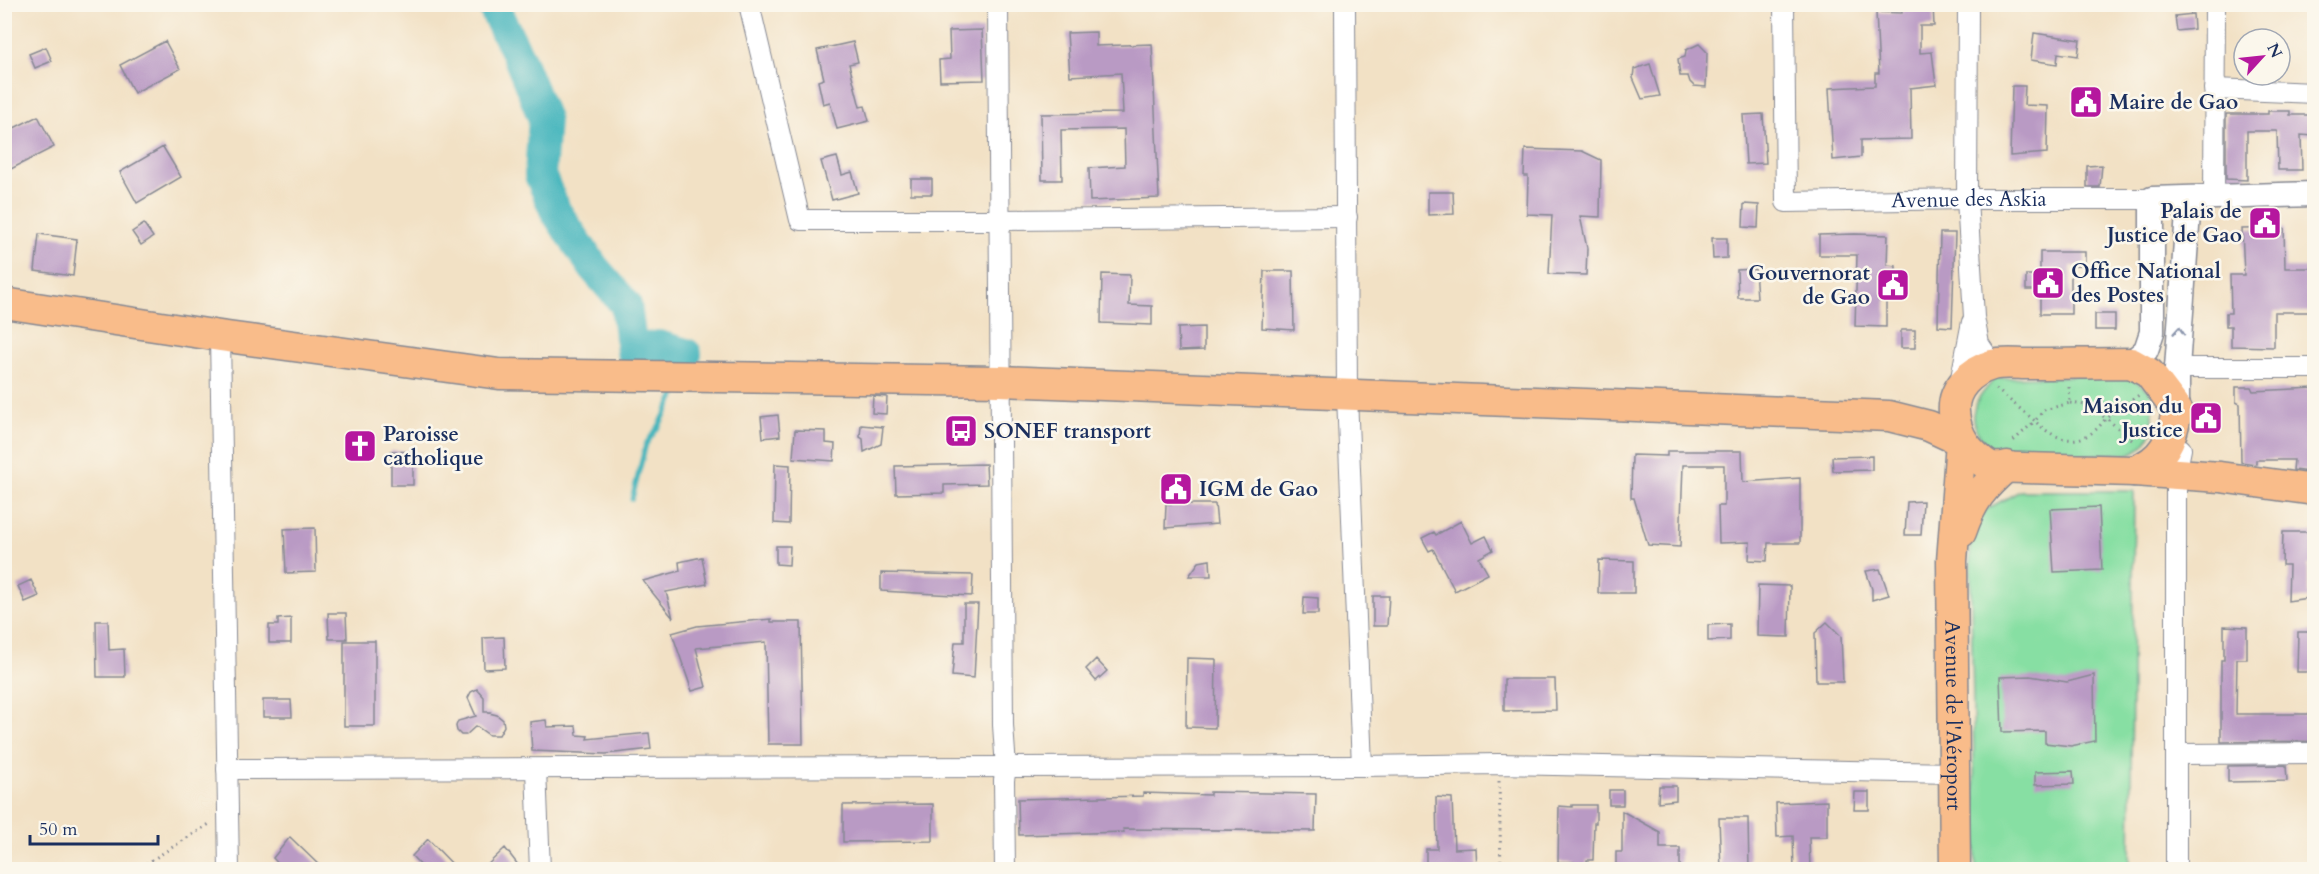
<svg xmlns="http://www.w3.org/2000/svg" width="2319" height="874" font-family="Cardo,serif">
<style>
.green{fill:#87dfa3;stroke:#518780;stroke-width:1.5}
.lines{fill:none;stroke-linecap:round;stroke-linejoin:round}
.stream{stroke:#46b6bd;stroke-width:5}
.river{stroke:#46b6bd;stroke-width:32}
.building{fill:#b99ac4}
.minor-casing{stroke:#868892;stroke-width:22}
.tertiary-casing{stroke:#868892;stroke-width:27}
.primary-casing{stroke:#868892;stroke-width:33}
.path{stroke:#868892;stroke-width:3;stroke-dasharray:1.5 4.5;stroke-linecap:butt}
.minor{stroke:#fff;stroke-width:20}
.tertiary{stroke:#fff;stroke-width:24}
.primary{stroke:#f9bc8a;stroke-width:30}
.oneway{stroke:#8d97ae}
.labels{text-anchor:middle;stroke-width:5;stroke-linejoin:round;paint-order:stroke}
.poi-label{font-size:21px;font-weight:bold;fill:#1b2f5e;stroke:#fbf7ec;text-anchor:start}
.street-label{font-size:21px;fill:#1b2f5e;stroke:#fbf7ec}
</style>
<rect width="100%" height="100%" fill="#fbf7ec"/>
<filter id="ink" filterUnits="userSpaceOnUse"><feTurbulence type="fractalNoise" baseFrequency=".0167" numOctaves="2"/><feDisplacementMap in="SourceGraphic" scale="12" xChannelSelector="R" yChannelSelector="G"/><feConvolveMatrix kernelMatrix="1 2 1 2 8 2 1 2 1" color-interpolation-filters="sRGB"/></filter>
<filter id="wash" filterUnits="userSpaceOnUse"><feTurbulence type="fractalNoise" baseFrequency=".008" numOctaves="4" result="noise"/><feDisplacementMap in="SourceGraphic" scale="24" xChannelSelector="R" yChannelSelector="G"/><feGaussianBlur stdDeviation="1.35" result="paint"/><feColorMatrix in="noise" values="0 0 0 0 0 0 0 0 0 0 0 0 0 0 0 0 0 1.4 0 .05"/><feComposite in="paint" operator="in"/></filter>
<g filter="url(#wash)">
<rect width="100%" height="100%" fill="#f2e1c5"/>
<path class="green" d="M2127,375L2151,392C2154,418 2158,443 2129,454L1998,456C1966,426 1964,410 1996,378Z
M2020,491H2134L2130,869H1976L1970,539L1985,510Z"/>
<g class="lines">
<path class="stream" d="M632,499L646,444L659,426L679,387"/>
<path class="river" d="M492,4L520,60L544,119L540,175L556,212L594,268L626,305L632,351L659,346L686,354"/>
</g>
<g id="blocks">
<path class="building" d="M1916,4H1933L1934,26H1920V53L1932,52L1936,85L1910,88L1911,139L1861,140V157L1833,160L1829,88L1875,86V73H1879L1876,12L1902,13V7H1916Z
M2193,14L2194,29L2177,31L2175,16Z
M982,30L984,80L940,81L939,60L950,59L949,31Z
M1096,32V46L1152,44L1159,198L1090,201L1089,168L1125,166L1124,129L1061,130L1062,180H1042L1041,114L1123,113L1121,73L1070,76L1067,33Z
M2034,33L2080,40L2078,56L2058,53L2057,64L2031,60Z
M165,41L180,69L134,93L120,65Z
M853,42L858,62L849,64L860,107L865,106L869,121L837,129L830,102L823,104L818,81L824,79L817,50Z
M1699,44L1707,52L1706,87L1694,86L1690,82L1688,76H1680L1678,59L1685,57L1686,50Z
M46,47L52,61L35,68L29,54Z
M1650,64L1660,96L1642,99L1633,78L1634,69Z
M2012,86H2025L2024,105L2048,106L2047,153L2010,156Z
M2268,111H2290V115H2314V136L2301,135L2302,170H2278L2277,131H2247V180L2226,179V114H2268Z
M1763,114L1766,163L1746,164L1743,115Z
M38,116L54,147L9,170L4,161V133Z
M163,147L181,177L137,203L120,172Z
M1525,149L1582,151L1601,160L1600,217L1580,216L1587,248L1586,275L1549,274L1552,215L1527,214L1528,176H1524Z
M837,157L842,175L852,172L858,193L832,200L821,161Z
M2102,165L2100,187H2087V166Z
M911,179H932V194H911Z
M1428,192H1453L1454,214L1428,215Z
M1744,204L1759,205L1758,228L1743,227Z
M144,224L153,237L141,245L132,232Z
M2284,228L2285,268H2314V312H2274V347L2231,346V326H2226V313H2231L2230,275H2244L2242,229Z
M1940,233H1955L1952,327L1938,326Z
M39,234L77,239L73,276L35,271Z
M1855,234L1888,235L1887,265L1896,266L1895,294H1886V327L1855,326L1857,255H1819V235Z
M1712,238H1727V258L1713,259Z
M2040,252H2085V266H2071V314H2040V290H2026V275H2040Z
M1755,269L1757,298H1738L1737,270Z
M1264,271H1293L1294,330L1262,328Z
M1102,274L1130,275L1129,305L1152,306V325L1101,323Z
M2095,314H2115V330H2095Z
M1204,327V350L1179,351L1178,328Z
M1901,330H1915V348H1901Z
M2236,387H2251L2253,391L2314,388V470H2310V472L2293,470L2294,460H2256V464L2241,462L2240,404L2236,402Z
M873,396L887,397L886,414L872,413Z
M778,415L780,436L763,438L761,417Z
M861,425L883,427L881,444L864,452L863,439L860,437Z
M795,430L826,431V443L835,444L834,461L793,458Z
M391,451L413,452V485H391Z
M1667,451H1742L1743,482L1800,478V543H1768L1767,561L1749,560L1750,542L1719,543L1718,506H1724V465H1683L1680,547L1648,545L1634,498H1631L1632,455L1667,456Z
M1872,456V470L1833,471L1832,457Z
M775,464L790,465L789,524L774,523Z
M986,464L987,484L944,485V493L896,494L895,466Z
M1923,501L1921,535H1905L1907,502Z
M1166,504H1215L1217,524L1165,528Z
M2099,507L2102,570L2054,572L2050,509Z
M1461,521L1472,543L1486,536L1493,550L1479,558L1488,574L1455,591L1433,549L1429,551L1422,538L1434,532L1436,535Z
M315,528L316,572L286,573L284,529Z
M2283,532H2313V565H2308V598L2288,601L2289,565H2282Z
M776,546H790L789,565L776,564Z
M702,557L707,584L666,592L673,618L643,581L680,571L679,562Z
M1210,560L1211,576H1189L1199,562Z
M1599,560L1634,561V593H1598Z
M1880,569L1889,595L1872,600V589L1866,571Z
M881,573L973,575L972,596L881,591Z
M31,580L39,596L25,602L18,586Z
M1758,585L1790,586L1789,637L1757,636Z
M1373,596H1389L1387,626H1373Z
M1304,597L1318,598V614H1303Z
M964,604H978L974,678L952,676L955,642H964Z
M328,613H346L347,639H329Z
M291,618V643H269V625H278V619Z
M771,619V622H801L803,744H768L766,642L696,648L706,687L692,691L672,633L697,626Z
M96,621H108L109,650L124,649L125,677H97Z
M1827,622L1841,636L1843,682H1816L1815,633Z
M1730,624V640L1708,641V625Z
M2224,626L2247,627V659H2237L2236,714H2314V741L2221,742V660H2224Z
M2298,632H2314V672H2297Z
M504,637L505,668L484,669L483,638Z
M344,641H375V726H344Z
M1187,658L1216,659L1215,728L1186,727Z
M1096,659L1107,671L1096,681L1086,669Z
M2094,675L2095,741L2071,746L2045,743V731L2002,732L2000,677L2030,676L2067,682Z
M1504,679H1555L1556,710L1504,711Z
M477,689L484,697V712H490L489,713L497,715L503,720L504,726L499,735H489L476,726L466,735H461L457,731L456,726L458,721L476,716L468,698L471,692Z
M263,700H291L292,717H263Z
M546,720L547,727L576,726L577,735L588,736L587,739L649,733L651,749L606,754L532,751L530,722Z
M2286,765L2287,781L2228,782V766Z
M2073,771L2074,784L2035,785V772Z
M1659,786H1676V800L1658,802Z
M1609,790H1623V805H1609Z
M1210,792L1316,794L1315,831L1123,829L1124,832L1019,835L1018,799L1143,796V793L1210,795Z
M1855,792H1869V810H1854Z
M1436,797L1452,798L1454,849L1476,848L1477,870H1426V849H1437Z
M1827,801V837H1809L1810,870H1794L1793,836L1777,837L1776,803Z
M933,804V841L843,842V805Z
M1572,805H1596V823H1594L1593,860H1587V870H1574V862H1558L1559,806L1572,807Z
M1622,811L1660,832V848H1680V870H1622V866L1616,867V852H1622Z
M1719,818H1748L1749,870H1721Z
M290,837L324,870H284L273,858Z
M428,839L458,870H425L412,856Z
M505,848L522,870H482Z"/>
</g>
</g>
<g filter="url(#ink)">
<use href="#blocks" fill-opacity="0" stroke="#868892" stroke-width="1.5"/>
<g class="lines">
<defs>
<g id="minor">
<path d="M749,4L800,220H999L1347,217"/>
<path d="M998,4L1003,725L1006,768L1004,780L1005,870"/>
<path d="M1345,4L1347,396L1362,766"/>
<path id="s1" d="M1784,4L1786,202L1967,199H2152"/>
<path d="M1968,4L1967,199L1974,317L1979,344L1993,365"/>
<path d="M2214,89L2314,93"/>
<path d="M2214,198L2215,4"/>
<path d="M220,336L229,870"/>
<path d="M2177,368H2314"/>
<path d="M1959,388L1972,322"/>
<path d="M2177,754L2314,753"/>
<path d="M227,769L1362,766L1499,764L1953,773"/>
<path d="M536,769L540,870"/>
<path d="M2176,870V474L2181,449"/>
</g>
<path id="tertiary" d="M2131,363L2146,350L2152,332V199L2314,194
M2177,410V368L2189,199"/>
<g id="primary">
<path id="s2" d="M4,303L220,336L499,374L1000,381L1889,416L1929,426L1961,441L1952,561L1955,870"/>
<path d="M2131,363L2149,373L2177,410C2172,440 2164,460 2134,471L1990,467C1969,453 1956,438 1954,412C1952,389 1971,371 1992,365C2003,362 2018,364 2029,364C2063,364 2097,363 2131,363Z"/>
<path d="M2134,471L2220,477L2314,490"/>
<path d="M1961,532C1972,500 1982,488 2007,466"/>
</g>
</defs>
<use href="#minor" class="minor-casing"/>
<use href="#tertiary" class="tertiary-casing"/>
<use href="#primary" class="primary-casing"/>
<path class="path" d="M2069,387L2070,403
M1996,389L2035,421L2011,443
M2070,403L2085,405L2106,418C2086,447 2059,445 2035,421L2044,410Z
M2132,440L2106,418L2139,395
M1499,781L1501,870
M136,870L211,823"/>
<use href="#minor" class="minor"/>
<use href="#tertiary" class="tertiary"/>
<use href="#primary" class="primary"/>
</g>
<defs><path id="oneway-chevron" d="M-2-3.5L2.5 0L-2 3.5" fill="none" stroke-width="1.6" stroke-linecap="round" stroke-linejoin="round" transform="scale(1.5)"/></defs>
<use class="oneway" href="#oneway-chevron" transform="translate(2179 331) rotate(-86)"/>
</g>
<defs>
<symbol id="civic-square" viewBox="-11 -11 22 22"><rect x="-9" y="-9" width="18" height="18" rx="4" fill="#b5179e" stroke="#fbf7ec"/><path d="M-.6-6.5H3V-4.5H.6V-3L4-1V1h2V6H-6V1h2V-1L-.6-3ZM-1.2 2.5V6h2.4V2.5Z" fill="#fff"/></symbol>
<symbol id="bus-square" viewBox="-11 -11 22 22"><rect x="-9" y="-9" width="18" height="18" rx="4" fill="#b5179e" stroke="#fbf7ec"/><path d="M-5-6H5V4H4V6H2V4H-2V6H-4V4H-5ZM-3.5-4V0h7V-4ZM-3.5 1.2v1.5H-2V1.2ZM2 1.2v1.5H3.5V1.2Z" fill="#fff"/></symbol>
<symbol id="church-square" viewBox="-11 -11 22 22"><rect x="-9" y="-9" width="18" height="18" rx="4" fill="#b5179e" stroke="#fbf7ec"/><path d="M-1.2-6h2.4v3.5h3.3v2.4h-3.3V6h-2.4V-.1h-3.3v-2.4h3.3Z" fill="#fff"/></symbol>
</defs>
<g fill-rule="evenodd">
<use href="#civic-square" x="2067" y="83" width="38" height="38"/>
<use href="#civic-square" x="2246" y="204" width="38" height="38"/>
<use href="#civic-square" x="2029" y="264" width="38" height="38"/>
<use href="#civic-square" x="1874" y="266" width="38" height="38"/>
<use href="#civic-square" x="2187" y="399" width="38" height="38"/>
<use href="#bus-square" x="942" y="412" width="38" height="38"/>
<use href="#church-square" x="341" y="427" width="38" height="38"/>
<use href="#civic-square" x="1157" y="470" width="38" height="38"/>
</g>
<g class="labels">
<g class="poi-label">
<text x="2109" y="109">Maire de Gao</text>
<text x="2242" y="218" text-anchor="end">Palais de<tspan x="2242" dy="24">Justice de Gao</tspan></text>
<text x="2071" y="278">Office National<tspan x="2071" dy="24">des Postes</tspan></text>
<text x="1870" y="280" text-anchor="end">Gouvernorat<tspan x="1870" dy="24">de Gao</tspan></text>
<text x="2183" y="413" text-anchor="end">Maison du<tspan x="2183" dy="24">Justice</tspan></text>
<text x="984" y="438">SONEF transport</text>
<text x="383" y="441">Paroisse<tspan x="383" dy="24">catholique</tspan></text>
<text x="1199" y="496">IGM de Gao</text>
</g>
<g class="street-label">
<text dy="7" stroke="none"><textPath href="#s1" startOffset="381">Avenue des Askia</textPath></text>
<text dy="7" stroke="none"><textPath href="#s2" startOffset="2242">Avenue de l'Aéroport</textPath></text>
</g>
</g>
<rect width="2319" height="874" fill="none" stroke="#fbf7ec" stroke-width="24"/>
<g transform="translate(2262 57) rotate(63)"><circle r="28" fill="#fbf7ec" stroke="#a1a7b3" stroke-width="1.5"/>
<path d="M0-4.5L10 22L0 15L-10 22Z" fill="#b5179e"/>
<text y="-9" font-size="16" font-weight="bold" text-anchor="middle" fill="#1b2f5e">N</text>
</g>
<path d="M30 835v9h128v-9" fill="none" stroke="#1b2f5e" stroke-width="3"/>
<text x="39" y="835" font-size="18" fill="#1b2f5e" stroke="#fbf7ec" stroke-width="4.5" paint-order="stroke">50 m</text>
</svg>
